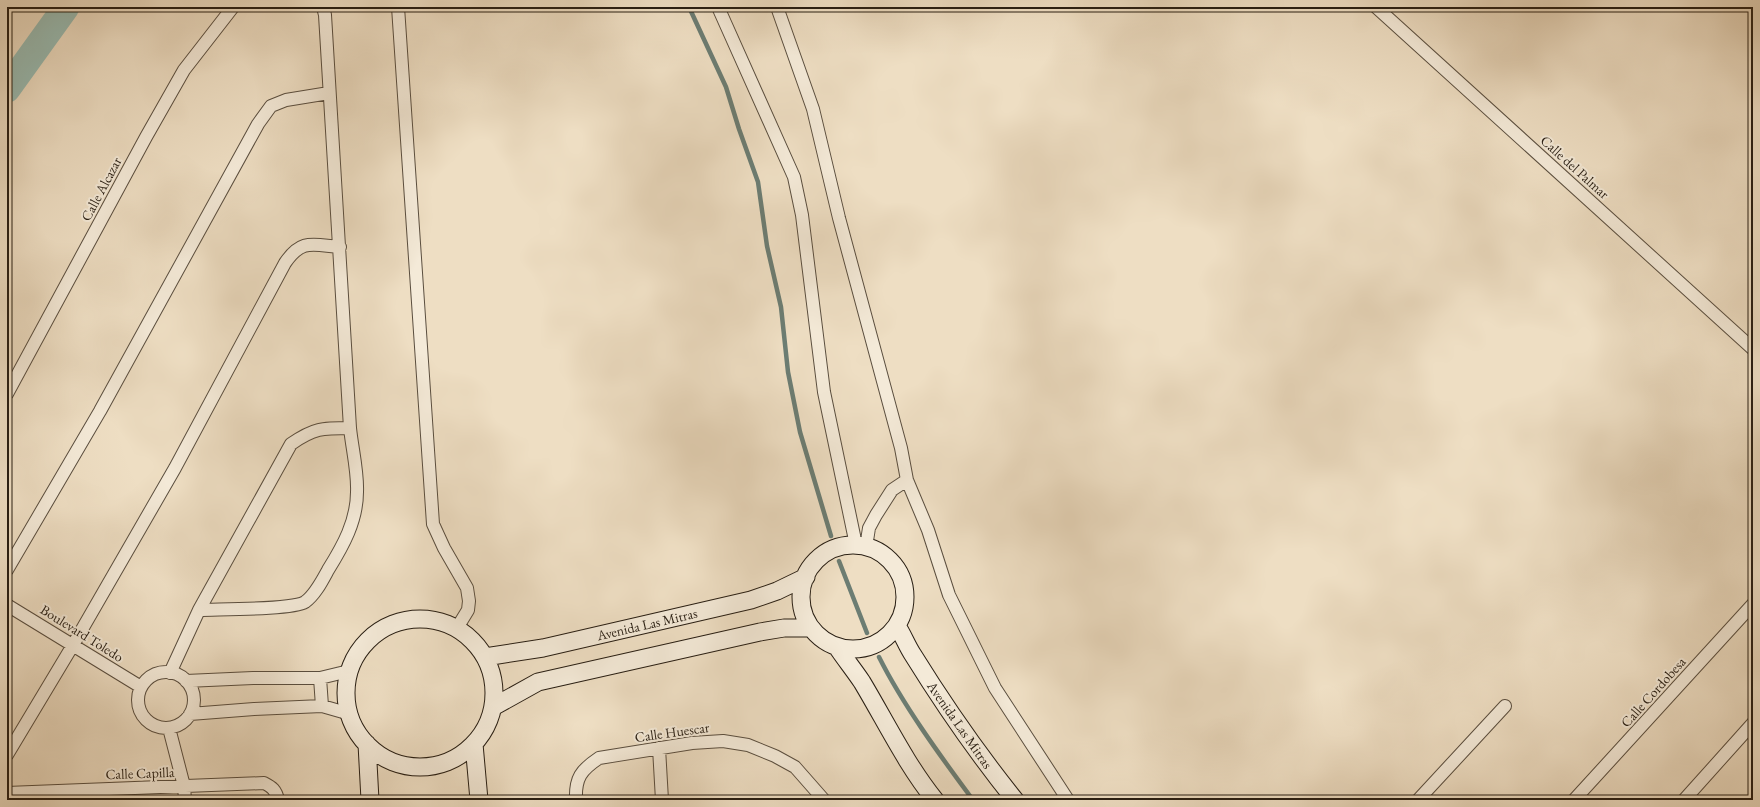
<svg xmlns="http://www.w3.org/2000/svg" width="1760" height="807" font-family="'EB Garamond',serif">
<style>
.lines{fill:none;stroke-linecap:round;stroke-linejoin:round}
.stream{stroke:#6c7d73;stroke-width:4.5}
.river{stroke:#99bcb3;stroke-width:27}
.street-casing{stroke:#5a4e3f;stroke-width:14}
.secondary-casing{stroke:#281e13;stroke-width:19}
.street{stroke:#f4ead8;stroke-width:12}
.secondary{stroke:#f4ead8;stroke-width:17}
.labels{text-anchor:middle;stroke-width:4;stroke-linejoin:round;paint-order:stroke}
.street-label{font-size:14px;fill:#281e13;stroke:#f4ead8}
</style>
<rect width="100%" height="100%" fill="#eedec3"/>
<filter id="stains"><feTurbulence type="fractalNoise" baseFrequency=".005" numOctaves="4"/><feColorMatrix values="0 0 0 0 .2 0 0 0 0 .09 0 0 0 0 .02 0 0 0 .5 -.17"/></filter>
<radialGradient id="worn" r=".72"><stop offset=".6" stop-color="#630" stop-opacity="0"/><stop offset="1" stop-color="#630" stop-opacity=".3"/></radialGradient>
<g class="lines">
<path class="stream" d="M689,7L726,87L739,129L758,182L767,246L781,307L788,372L800,432L831,536
M839,561L867,633
M879,657C903,705 941,757 973,800"/>
<path class="river" d="M7,89L66,7"/>
<defs>
<path id="street" d="M398,7L433,524L444,548L467,588L469,601L468,610L457,628
M718,7L794,177L802,215L824,392L856,545
M777,7L813,109L839,218L901,448L907,480L892,490L876,515L869,528L866,547
M1376,7L1753,349
M7,394L146,137L184,70L233,7
M907,480L928,530L949,595L995,688L1068,800
M7,570L100,411L258,124L271,106L286,100L329,93
M7,605L141,687
M199,610C218,609 292,610 305,602C315,595 322,581 328,570C343,546 357,521 357,492C358,472 352,448 350,428L325,15L323,7
M138 700a28 28 0 1 1 56 0a28 28 0 1 1-56 0Z
M170,673L199,610L291,444C314,428 322,428 350,428
M320,678L322,706
M186,681L253,678H320L349,671
M190,714L254,709L322,706L350,714
M169,728L184,786L185,800
M659,748L662,800
M7,755L73,645L175,468L285,263C302,238 313,245 340,247
M7,793L264,783C272,787 276,790 278,800
M576,800C575,778 581,770 599,758L692,743L723,741L748,745L775,756L795,767L824,800
M1418,800L1505,706
M1574,800L1753,604
M1684,800L1753,723"/>
<path id="secondary" d="M801 597a52 52 0 1 1 104 0a52 52 0 1 1-104 0Z
M346 693a74 74 0 1 1 148 0a74 74 0 1 1-148 0Z
M897,626C903,635 907,646 913,655C944,705 978,754 1015,800
M837,647C845,659 854,670 862,682C886,722 906,764 935,800
M485,657L543,648L751,600L777,591L806,577
M493,707L538,682L760,632L784,628H811
M367,744L370,800
M474,744L479,800"/>
</defs>
<use href="#street" class="street-casing"/>
<use href="#secondary" class="secondary-casing"/>
<use href="#street" class="street"/>
<use href="#secondary" class="secondary"/>
</g>
<g class="labels">
<g class="street-label">
<text transform="translate(1575 167) rotate(42)" y="5">Calle del Palmar</text>
<text transform="translate(101 189) rotate(-62)" y="5">Calle Alcazar</text>
<text transform="translate(647 624) rotate(-13)" y="5">Avenida Las Mitras</text>
<text transform="translate(82 633) rotate(32)" y="5">Boulevard Toledo</text>
<text transform="translate(1653 692) rotate(-48)" y="5">Calle Cordobesa</text>
<text transform="translate(960 725) rotate(55)" y="5">Avenida Las Mitras</text>
<text transform="translate(672 732) rotate(-8)" y="5">Calle Huescar</text>
<text transform="translate(140 773) rotate(-2)" y="5">Calle Capilla</text>
</g>
</g>
<rect width="1760" height="807" fill="none" stroke="#eedec3" stroke-width="24"/>
<rect x="8" y="8" width="1744" height="791" fill="none" stroke="#281e13" stroke-width="2"/>
<rect x="12" y="12" width="1736" height="783" fill="none" stroke="#281e13"/>
<rect width="100%" height="100%" filter="url(#stains)"/>
<rect width="100%" height="100%" fill="url(#worn)"/>
</svg>
